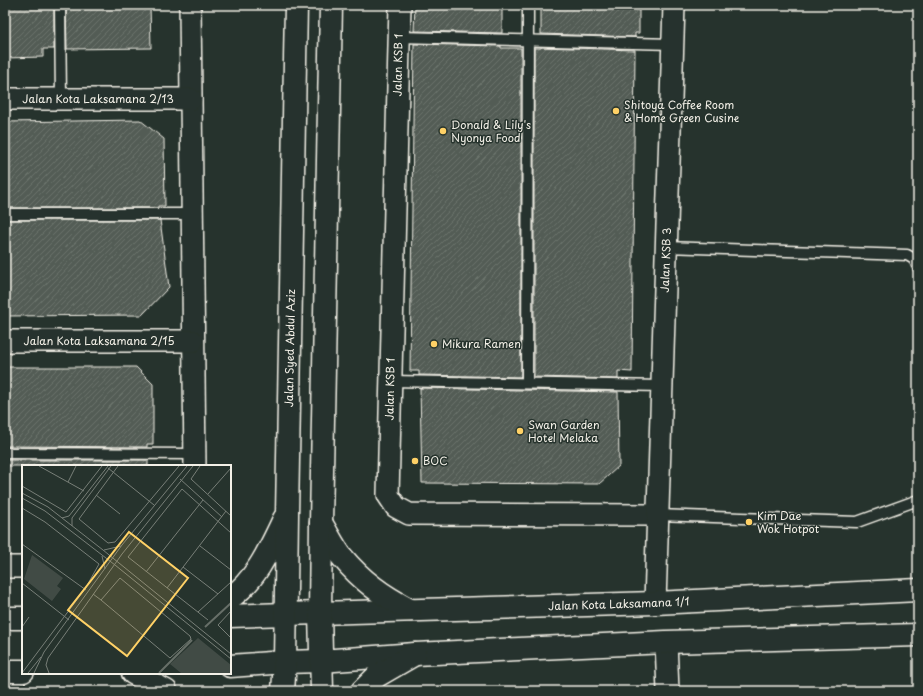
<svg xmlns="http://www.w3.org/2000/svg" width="923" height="696" font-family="'Playpen Sans',sans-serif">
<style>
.building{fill:url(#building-hatch);stroke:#f4f1e8}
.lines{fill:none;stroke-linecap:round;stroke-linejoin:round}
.service-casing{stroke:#f4f1e8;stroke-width:13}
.minor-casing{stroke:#f4f1e8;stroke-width:24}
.secondary-casing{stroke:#f4f1e8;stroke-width:25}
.primary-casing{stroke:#f4f1e8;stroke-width:25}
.service{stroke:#26332d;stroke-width:10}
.minor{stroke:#26332d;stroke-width:21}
.secondary{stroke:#26332d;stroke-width:22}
.primary{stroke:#26332d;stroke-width:22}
.poi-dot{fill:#ffd166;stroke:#26332d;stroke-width:1.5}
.labels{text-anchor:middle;stroke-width:3;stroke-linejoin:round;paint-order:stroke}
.street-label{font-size:11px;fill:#f4f1e8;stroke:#26332d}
.poi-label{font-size:11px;fill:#f4f1e8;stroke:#26332d;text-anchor:start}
.inset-river{fill:none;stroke:#676f68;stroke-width:2}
.inset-road{fill:none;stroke:#787f78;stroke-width:1}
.view{fill:#ffd166;fill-opacity:0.15;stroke:#ffd166;stroke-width:2}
.inset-edge{fill:none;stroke:#f4f1e8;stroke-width:2}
</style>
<defs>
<pattern id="building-hatch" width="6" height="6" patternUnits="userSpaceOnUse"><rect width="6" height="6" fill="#525c55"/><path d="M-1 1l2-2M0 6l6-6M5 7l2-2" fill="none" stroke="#6c746d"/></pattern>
</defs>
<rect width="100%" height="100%" fill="#26332d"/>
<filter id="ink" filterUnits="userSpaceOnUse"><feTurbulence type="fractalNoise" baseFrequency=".025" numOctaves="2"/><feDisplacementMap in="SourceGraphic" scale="8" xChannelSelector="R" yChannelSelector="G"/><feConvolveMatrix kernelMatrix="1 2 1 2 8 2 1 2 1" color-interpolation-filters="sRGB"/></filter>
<g filter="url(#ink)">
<path class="building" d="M5,5H54V49H43V57L5,58Z
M66,5H150L151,48L67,49Z
M415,5H502V33L414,31Z
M541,5H639V33H635V37L541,34Z
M414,44L501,46V48H521V377L419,375V371H410Z
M541,47L635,50L632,372L618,371V379L534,377V48H541Z
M140,120L164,139L165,206H158V208H5V122Z
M5,220H160L169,287L142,315L5,316Z
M5,367H136L153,384V444H147V447L5,446Z
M420,388L618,392L619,466L599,484L422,483Z
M5,460H148V466H5Z"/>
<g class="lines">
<defs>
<path id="service" d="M60,5L61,99
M399,37L673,44
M5,214H192
M666,247L907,255L914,259L918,267
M391,381L662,386
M527,383L528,5
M5,453L194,454
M658,515L857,522L918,500"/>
<g id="minor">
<path d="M190,5L195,466"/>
<path d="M400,5L388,495L396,507L409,514L658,515"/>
<path id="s1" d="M5,99H191"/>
<path id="s2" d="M5,341H193"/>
<path d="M5,567H23"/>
<path id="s3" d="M655,603L674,5"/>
<path d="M666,642L668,691"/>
</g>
<g id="secondary">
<path id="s4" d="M230,616L285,614L655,603L918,590"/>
<path d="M5,618H23"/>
<path d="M230,666L285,662L321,661L415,654L666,642L918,635"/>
<path d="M5,671H23"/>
</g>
<g id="primary">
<path d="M321,523C328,534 334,547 342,557C362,581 383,596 410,610"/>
<path d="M230,598C257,579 270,548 284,519"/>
<path d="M133,673L166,691"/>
<path id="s5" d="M283,691L285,662L287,515L296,5"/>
<path d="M322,691L320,613L321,523L331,5"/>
<path d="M362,691L377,676L415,654"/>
</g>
</defs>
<use href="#service" class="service-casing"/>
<use href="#minor" class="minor-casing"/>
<use href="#secondary" class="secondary-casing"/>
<use href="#primary" class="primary-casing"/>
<use href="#service" class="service"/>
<use href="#minor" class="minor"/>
<use href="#secondary" class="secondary"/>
<use href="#primary" class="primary"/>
</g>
</g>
<g class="poi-dot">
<circle cx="616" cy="111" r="4"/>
<circle cx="443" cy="131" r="4"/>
<circle cx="434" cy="344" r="4"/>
<circle cx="520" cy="431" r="4"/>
<circle cx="415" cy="461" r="4"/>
<circle cx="749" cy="522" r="4"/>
</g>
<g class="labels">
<g class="street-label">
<text transform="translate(398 65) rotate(-89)" y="4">Jalan KSB 1</text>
<text dy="4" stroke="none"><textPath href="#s1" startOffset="93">Jalan Kota Laksamana 2/13</textPath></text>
<text dy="4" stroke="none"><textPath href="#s3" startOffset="343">Jalan KSB 3</textPath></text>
<text dy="4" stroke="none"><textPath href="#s2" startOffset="94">Jalan Kota Laksamana 2/15</textPath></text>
<text dy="4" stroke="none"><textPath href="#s5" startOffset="343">Jalan Syed Abdul Aziz</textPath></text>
<text transform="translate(390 389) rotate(-89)" y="4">Jalan KSB 1</text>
<text dy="4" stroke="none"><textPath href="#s4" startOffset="389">Jalan Kota Laksamana 1/1</textPath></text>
</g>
<g class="poi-label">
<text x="624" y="109">Shitoya Coffee Room<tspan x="624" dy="13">&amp; Home Green Cusine</tspan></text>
<text x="451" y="129">Donald &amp; Lily's<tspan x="451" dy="13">Nyonya Food</tspan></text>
<text x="442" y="348">Mikura Ramen</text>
<text x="528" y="429">Swan Garden<tspan x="528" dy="13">Hotel Melaka</tspan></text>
<text x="423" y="465">BOC</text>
<text x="757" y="520">Kim Dae<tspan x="757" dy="13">Wok Hotpot</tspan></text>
</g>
</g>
<g transform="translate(22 465)">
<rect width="209" height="209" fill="#26332d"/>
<path d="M10,90L41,113L35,121L39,124L30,136L2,114Z" fill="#414b45"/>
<path d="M176,173L209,200V208H159L148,199Z" fill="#414b45"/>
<path class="inset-river" d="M183,162L209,138M137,208L170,175"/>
<path class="inset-road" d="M17,1L62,26M96,1L57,54L86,78L93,77L157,1M178,1L169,14L209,51M86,3L132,40M158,14L200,52M46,17L54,1M0,21L44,47L80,1M0,28L26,42L81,85L209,189M186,29L209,3M74,30L98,49M0,33L23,46L93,100L209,194M0,43L23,57L77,99L63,124L0,208M40,53L47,51L86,1M50,61V53L89,1M0,79L64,125M178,81L209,105M82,85L99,81M80,91L83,104M161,102L196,129M124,107L181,35M0,118L47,155M145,123L204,46M71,129L79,135L148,193L169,174L168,171L98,113L79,135M209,146L196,160L209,173M176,147L209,117M186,155L106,92L160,24L209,68M0,162L7,152M6,208L19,192M12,208L22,187L100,80L165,1M27,208L24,200L26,193L100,89L171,1"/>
<path class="view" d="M107,67L166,113L105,191L46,145Z"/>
<rect width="209" height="209" class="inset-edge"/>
</g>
<rect width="923" height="696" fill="none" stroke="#26332d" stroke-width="20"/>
<rect x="10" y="10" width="903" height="676" fill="none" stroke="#f4f1e8" stroke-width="1.5" filter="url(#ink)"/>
</svg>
